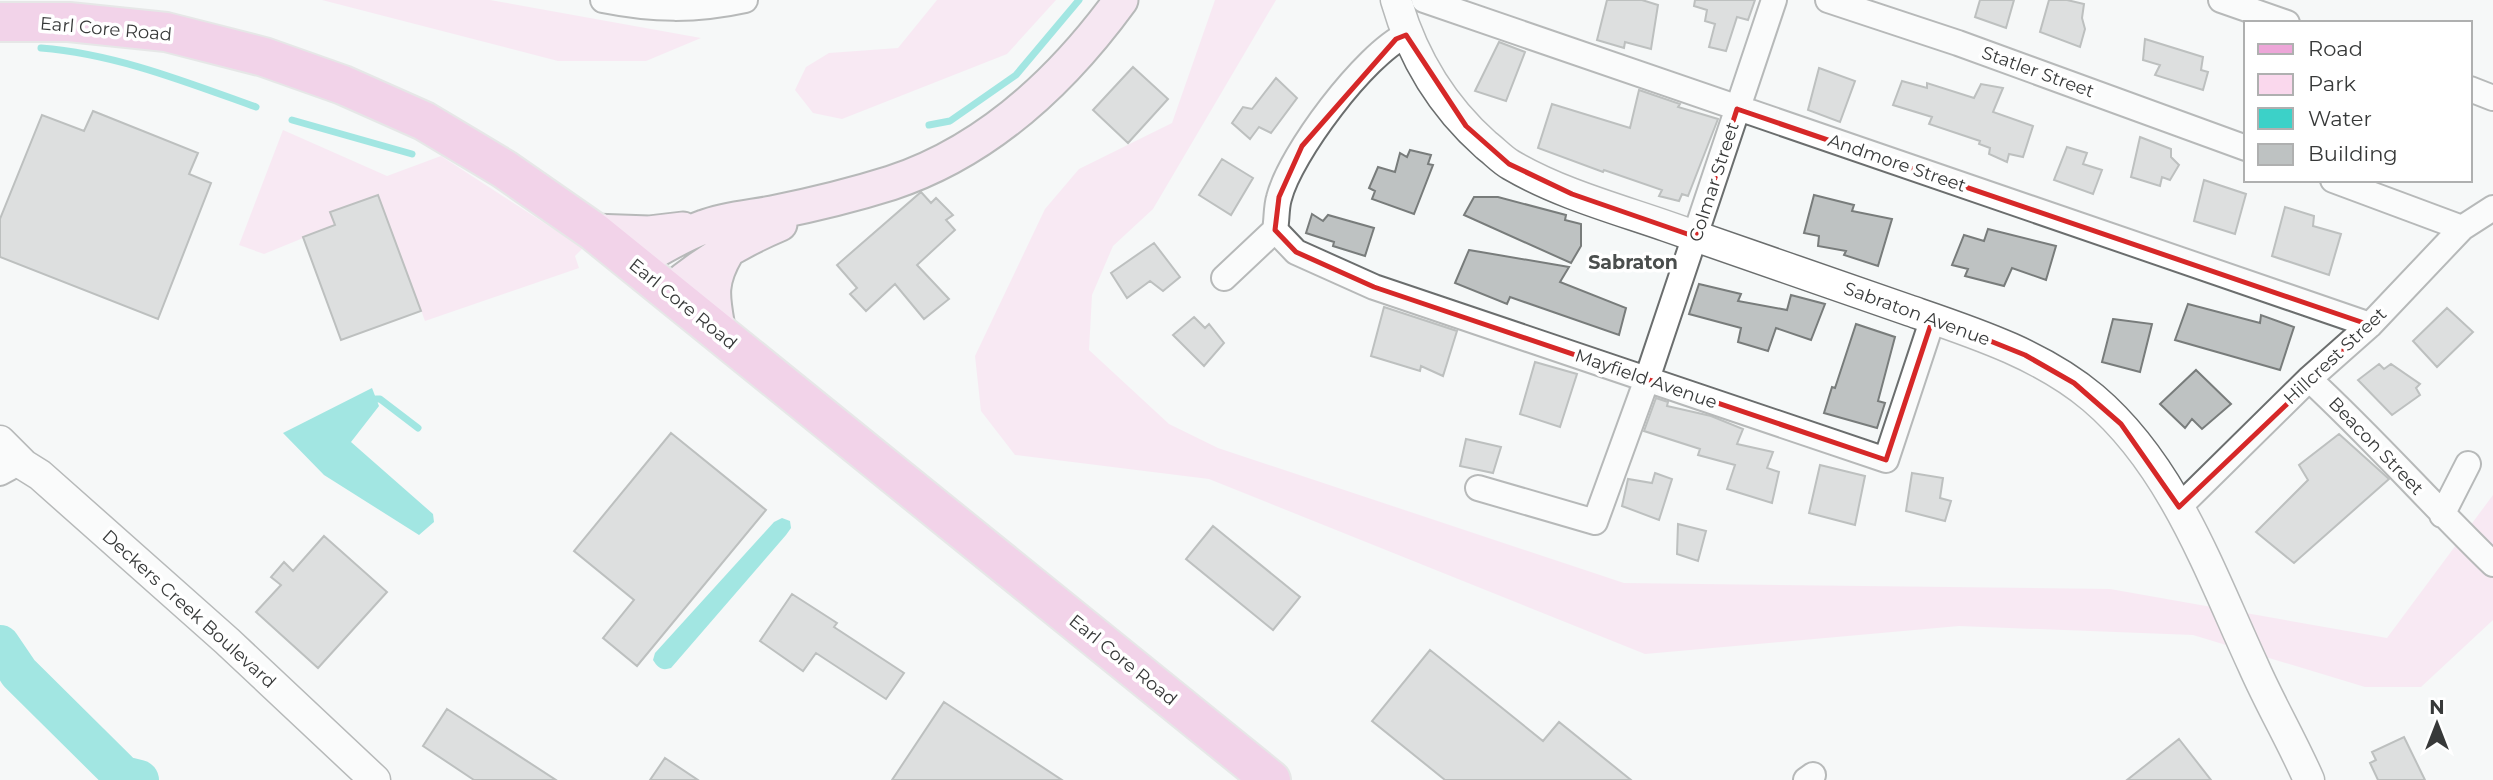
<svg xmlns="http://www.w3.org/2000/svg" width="2493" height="780" font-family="Montserrat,sans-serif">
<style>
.green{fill:#fad8ed}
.water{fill:#3cd1c8}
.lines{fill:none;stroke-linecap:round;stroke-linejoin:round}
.stream{stroke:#3cd1c8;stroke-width:7}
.river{stroke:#3cd1c8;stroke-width:40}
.building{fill:#bec2c2;stroke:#787c7b;stroke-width:2}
.minor-casing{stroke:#6b6e6e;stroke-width:28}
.tertiary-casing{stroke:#6b6e6e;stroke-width:33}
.secondary-casing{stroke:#6b6e6e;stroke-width:37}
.primary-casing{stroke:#d3d3d3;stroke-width:42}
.minor{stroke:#fff;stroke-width:24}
.tertiary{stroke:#fff;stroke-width:30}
.secondary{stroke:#f6d3ec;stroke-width:33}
.primary{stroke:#eda6d8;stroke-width:38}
.marked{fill:none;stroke:#d62828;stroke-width:5;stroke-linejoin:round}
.labels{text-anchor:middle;stroke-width:7;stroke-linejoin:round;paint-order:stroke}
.street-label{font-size:18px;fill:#373939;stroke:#fff}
.neighbourhood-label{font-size:19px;font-weight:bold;fill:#4a4e4d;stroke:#fff}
</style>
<rect width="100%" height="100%" fill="#f5f8f8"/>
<path class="green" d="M322,0H490L701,38L646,61H558Z
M937,0H1056L1007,54L842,119L813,113L795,90L806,67L829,53L898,48Z
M1215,0H1276L1153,209L1113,246L1092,295L1089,350L1169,424L1218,448L1624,583L2110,589L2387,638L2493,495V620L2421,687H2365L2193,635L1959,626L1645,654L1209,479L1015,455L981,411L975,356L1045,209L1079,169L1172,123Z
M283,130L387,176L441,156L583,248L575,256L579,268L425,321L378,195L331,212L335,225L264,254L239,245Z"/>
<path class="water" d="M372,388L379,406L351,442L433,514L434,522L419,535L324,475L283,433Z
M782,518L790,521L791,528L786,535L671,668C662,671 658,668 653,660L655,653L774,522Z"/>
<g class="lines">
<path class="stream" d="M41,48C116,54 186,82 256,107
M292,120L412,154
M929,125L950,121L1016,75L1079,0
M376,399H380L418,428"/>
<path class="river" d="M0,645L19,673L123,776L139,780"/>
</g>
<path class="building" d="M1607,0H1642L1658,5L1651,49L1625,42L1624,48L1597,40Z
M1695,0H1755L1748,20L1737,17L1726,51L1709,47L1715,24L1705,21L1707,10L1694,6Z
M1980,0H2014L2006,28L1975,17Z
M2049,0H2067L2084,4L2082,18L2085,29L2080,47L2040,32Z
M2145,39L2203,57L2201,70L2208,72L2203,90L2155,75L2160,65L2143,60Z
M1499,42L1525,52L1506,101L1475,91Z
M1133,67L1168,99L1128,143L1093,110Z
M1819,68L1855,81L1840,122L1808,110Z
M1276,78L1297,98L1271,133L1259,127L1250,139L1232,123L1243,107L1252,109Z
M1902,81L1927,88V83L1974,98L1981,84L2003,88L1993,112L2033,126L2023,157L2009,154L2007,162L1989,154L1990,148L1979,144L1980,141L1929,124L1932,117L1893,105Z
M1639,90L1680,104L1678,107L1718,119L1688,196L1682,194L1679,201L1659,196L1662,190L1604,170L1603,172L1538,148L1552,104L1630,128Z
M93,111L198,153L189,174L211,183L158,319L0,257V219L42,115L84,131Z
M2140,137L2171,149V157L2179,165L2170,180L2162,177L2160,186L2131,177Z
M2067,147L2087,153L2083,164L2102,170L2093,194L2054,180Z
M1410,150L1431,155L1428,164L1433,165L1414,214L1372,199L1375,191L1369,188L1378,167L1395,172L1400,153L1407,157Z
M1222,159L1253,178L1231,215L1199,195Z
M2204,180L2246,194L2235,234L2194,221Z
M921,192L931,203L936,198L953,215L946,220L955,230L917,265L949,299L924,319L895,284L866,311L850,294L857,288L837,265Z
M378,195L421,311L341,340L303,237L335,225L330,212Z
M1814,195L1854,205L1852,211L1892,219L1878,266L1844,255L1846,251L1818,246L1819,236L1804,233Z
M1474,197H1498L1566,215L1565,220L1581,224V246L1571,263L1464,215Z
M2285,207L2314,216L2313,226L2341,234L2329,275L2272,256Z
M1312,214L1323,221L1328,215L1374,228L1365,256L1333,246L1334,242L1306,233Z
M1988,229L2056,246L2046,280L2012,268L2004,286L1965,276L1968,269L1952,265L1964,235L1984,241Z
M1154,243L1180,277L1163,291L1150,281L1127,298L1111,273Z
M1469,250L1569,267L1560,282L1626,308L1619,335L1510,297L1507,304L1455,283Z
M1699,284L1741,294L1738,301L1787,310L1791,295L1825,304L1811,340L1776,328L1768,351L1738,342L1741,328L1689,314Z
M2188,304L2260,323L2261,315L2294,327L2280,370L2175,340Z
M1384,307L1457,331L1443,376L1421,366L1420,371L1371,356Z
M2447,308L2473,332L2437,367L2413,341Z
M1194,317L1205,328L1209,324L1224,343L1204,366L1173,335Z
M2113,319L2152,324L2140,372L2102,362Z
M1856,324L1895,337L1878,401L1885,403L1877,428L1824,413L1832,387L1835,388Z
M1535,362L1577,374L1560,427L1520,414Z
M2379,364L2384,369L2391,364L2420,384L2416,388L2420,395L2392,415L2358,380Z
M2196,370L2231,404L2202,429L2192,419L2185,428L2160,404Z
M1656,398L1668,402L1667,406L1711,416L1743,429L1737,444L1773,452L1767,468L1779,472L1772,503L1727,489L1735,465L1698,455L1700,449L1644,431Z
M671,433L766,510L637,666L603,638L634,600L574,551Z
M2339,434L2389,479L2294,563L2256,532L2308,480L2299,465Z
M1466,439L1501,447L1493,473L1460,466Z
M1820,465L1865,476L1855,525L1809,513Z
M1655,473L1672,479L1659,520L1622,506L1628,479L1652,483Z
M1912,473L1943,478L1940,498L1951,501L1945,521L1906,511Z
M1678,524L1706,531L1698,561L1677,554Z
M1213,526L1300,597L1273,630L1186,559Z
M324,536L387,592L318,668L256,612L281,585L271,577L284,562L293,571Z
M792,594L837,623L834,627L904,673L886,699L816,653L803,671L760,641Z
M1430,650L1543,741L1559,722L1631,780H1445L1372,721Z
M944,702L1062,780H892Z
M447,709L556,780H474L423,746Z
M2404,737L2425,780H2378L2370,763L2376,760L2372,752Z
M2179,739L2211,780H2127Z
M665,758L698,780H650Z"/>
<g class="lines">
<defs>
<path id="minor" d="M603,0C653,10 695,11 745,0
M1424,0L2370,325
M1828,0L1958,43L2246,148
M2221,0L2287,23
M2470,89L2493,98
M2333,180L2462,228
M1275,230L1296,252L1374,287L1886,460L1933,318
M1224,278L1275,230C1277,220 1276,208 1279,198C1290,154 1365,54 1406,35
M2309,379C2373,438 2431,504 2493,564
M0,473L13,466L24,465
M1478,488L1595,522L1647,379L1774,0
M2179,507L2309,379L2370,325L2462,228L2493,208
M2442,515L2468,464
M1806,780L1813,775"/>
<path id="tertiary" d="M1396,0C1412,56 1442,106 1486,145C1494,151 1502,160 1511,165C1559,193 1614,208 1666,226C1747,254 1827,282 1908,310C1972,332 2041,354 2093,398C2173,466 2210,572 2253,665C2270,704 2292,741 2309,780
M0,441L24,465L40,475L227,641L375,780"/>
<path id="secondary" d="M593,231L649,233L683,229
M633,264C656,251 679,236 704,227C724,219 750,217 772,213C812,205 853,195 891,183C988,151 1062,81 1121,0
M669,292C701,264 740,241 780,224
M719,333C713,299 708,284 727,252"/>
<path id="primary" d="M0,22H69L166,32L264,57L343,85L424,121L504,169L593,231L1271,780"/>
</defs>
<use href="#minor" class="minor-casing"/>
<use href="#tertiary" class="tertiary-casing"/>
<use href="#secondary" class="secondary-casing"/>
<use href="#primary" class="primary-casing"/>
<use href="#minor" class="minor"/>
<use href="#tertiary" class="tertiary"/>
<use href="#secondary" class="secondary"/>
<use href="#primary" class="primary"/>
</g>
<path d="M0 0H2493V780H0ZM1406,35L1466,126L1509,164L1572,194L1696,237L1737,109L2370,325L2179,507L2121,424L2074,383L2025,355L1933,318L1886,460L1374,287L1296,252L1275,230L1279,197L1302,146L1396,39Z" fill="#f5f8f8" fill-opacity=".55" fill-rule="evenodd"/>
<path class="marked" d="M1406,35L1466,126L1509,164L1572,194L1696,237L1737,109L2370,325L2179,507L2121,424L2074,383L2025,355L1933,318L1886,460L1374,287L1296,252L1275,230L1279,197L1302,146L1396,39Z"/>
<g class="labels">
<g class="street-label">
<text transform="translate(106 29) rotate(5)" y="6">Earl Core Road</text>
<text transform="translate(2038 72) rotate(20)" y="6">Statler Street</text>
<text transform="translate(1897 163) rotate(19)" y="6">Andmore Street</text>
<text transform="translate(1714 182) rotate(-72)" y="6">Colmar Street</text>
<text transform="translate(683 304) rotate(39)" y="6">Earl Core Road</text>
<text transform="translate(1917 314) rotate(20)" y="6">Sabraton Avenue</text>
<text transform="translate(2335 356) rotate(-43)" y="6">Hillcrest Street</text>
<text transform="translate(1646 379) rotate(19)" y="6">Mayfield Avenue</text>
<text transform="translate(2376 446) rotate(46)" y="6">Beacon Street</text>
<text transform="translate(189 609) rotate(42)" y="6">Deckers Creek Boulevard</text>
<text transform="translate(1123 660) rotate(39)" y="6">Earl Core Road</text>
</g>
<g class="neighbourhood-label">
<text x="1633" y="269">Sabraton</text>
</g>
</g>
<rect x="2244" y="21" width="228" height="161" fill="#ffffff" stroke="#afb0b0" stroke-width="2"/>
<rect x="2258" y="44" width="35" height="10" fill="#eda6d8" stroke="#afb0b0" stroke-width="2"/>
<text x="2308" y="56" font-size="21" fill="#373939">Road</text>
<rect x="2258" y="74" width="35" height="21" fill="#fad8ed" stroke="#afb0b0" stroke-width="2"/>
<text x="2308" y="91" font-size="21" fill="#373939">Park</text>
<rect x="2258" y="108" width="35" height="21" fill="#3cd1c8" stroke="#afb0b0" stroke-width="2"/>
<text x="2308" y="126" font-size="21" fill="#373939">Water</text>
<rect x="2258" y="144" width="35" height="21" fill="#bec2c2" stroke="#afb0b0" stroke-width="2"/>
<text x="2308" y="161" font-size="21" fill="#373939">Building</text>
<g transform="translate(2437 724)" stroke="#ffffff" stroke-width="5" paint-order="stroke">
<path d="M0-5L12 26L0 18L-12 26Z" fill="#373939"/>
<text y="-10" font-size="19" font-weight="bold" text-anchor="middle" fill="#373939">N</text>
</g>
</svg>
